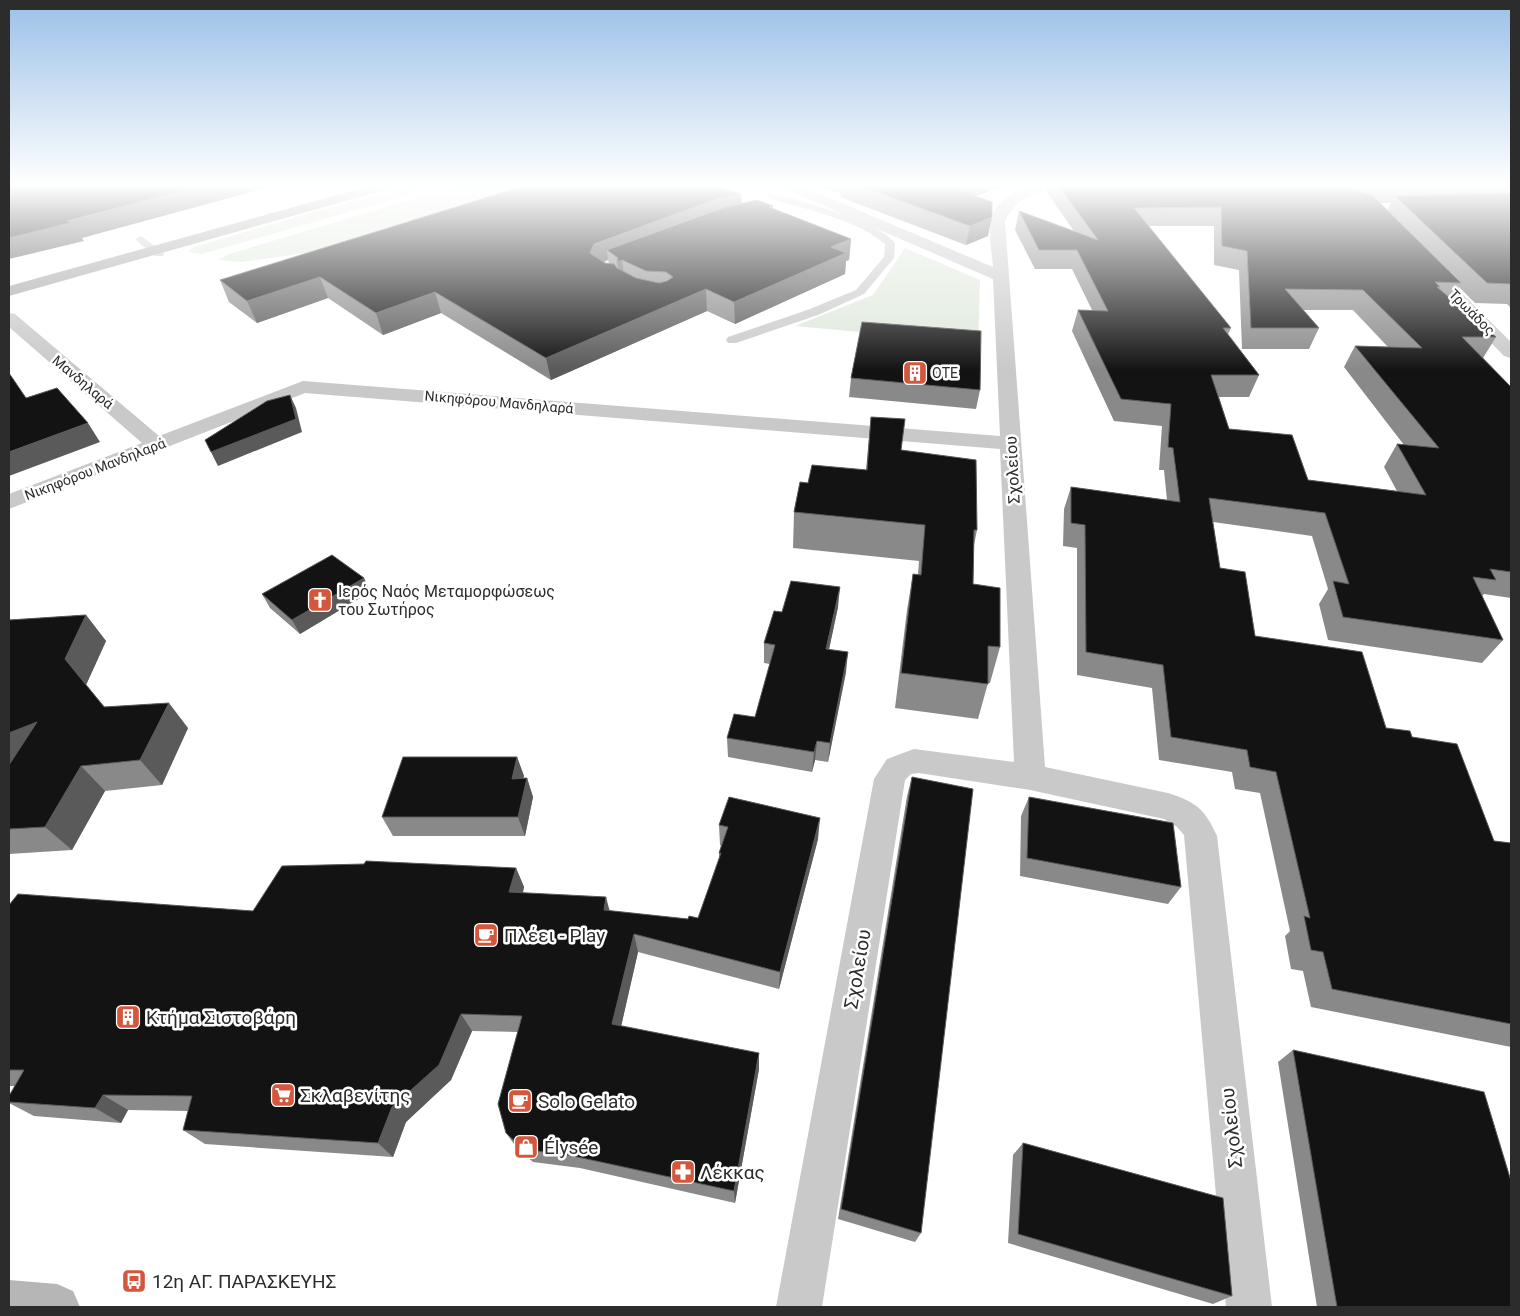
<svg xmlns="http://www.w3.org/2000/svg" width="1520" height="1316" font-family="Roboto,sans-serif">
<style>
.green{fill:#dee8da}
.lines{fill:none;stroke-linecap:round;stroke-linejoin:round}
.lane{fill:#c9c9c9;fill-rule:evenodd}
.street{fill:#c9c9c9;fill-rule:evenodd}
.secondary{fill:#b6b6b6;fill-rule:evenodd}
.primary{fill:#a4a4a4;fill-rule:evenodd}
.wall{fill:#898989;fill-rule:evenodd}
.shaded-wall{fill:#5a5a5a}
.building{fill:#131313;stroke:#5a5a5a;fill-rule:evenodd}
.labels{text-anchor:middle;stroke-width:5;stroke-linejoin:round;paint-order:stroke}
.far-street-label{font-size:14px;fill:#2c2c2c;stroke:#fff}
.far-poi-label{font-size:14px;fill:#2c2c2c;stroke:#fff;text-anchor:start}
.street-label{font-size:16px;fill:#2c2c2c;stroke:#fff}
.poi-label{font-size:16px;fill:#2c2c2c;stroke:#fff;text-anchor:start}
.near-poi-label{font-size:19px;fill:#2c2c2c;stroke:#fff;text-anchor:start}
.near-street-label{font-size:19px;fill:#2c2c2c;stroke:#fff}
</style>
<rect width="100%" height="100%" fill="#fff"/>
<path class="green" d="M404,186H440L202,254L188,252L193,247Z
M457,186H532L321,251L241,262L218,260L229,254Z
M905,248L980,280L978,343L795,326L873,295Z"/>
<g class="lines">
<path class="lane" d="M771,193C801,201 877,220 895,243L894,258L864,294L818,315L736,343H728L726,340L728,337L810,309L856,290L884,257L885,244C856,219 804,209 768,198L766,196Z
M141,236L163,252L164,254L163,256H155L137,241L136,239Z"/>
<path class="street" d="M783,186H801L993,267C992,254 988,230 991,219C999,196 1026,183 1048,186L1046,189C1028,196 1013,203 1005,221L1045,767L1168,793C1196,802 1205,809 1217,836L1272,1307H1226L1184,835L1177,827L1164,819L1030,790L919,773L911,774L905,780L822,1307H776L874,779L887,759L914,749L1014,762L1000,449L305,393L9,509V494L142,443L9,327V313L15,314L159,436L303,381L1000,436L993,279L785,189Z
M1427,263L1433,265L1511,342V358L1504,356L1421,271L1419,268L1421,265Z"/>
<path class="secondary" d="M9,1280L57,1284L73,1291L80,1307H9Z"/>
<path class="primary" d="M369,186H390L388,189L9,296V286Z"/>
</g>
<path class="wall" d="M819,186H1002L976,196L988,236L966,245L840,197L841,194Z
M1048,186H1511V308L1507,304L1475,303L1459,287L1452,299L1496,337L1483,358L1511,387V598L1484,594L1482,596L1503,640L1482,663L1328,640L1319,604L1328,589L1312,536L1213,522L1220,568L1255,636L1386,728L1412,737L1494,841L1511,843V1047L1311,1007L1303,971L1291,969L1285,936L1290,931L1260,793L1235,789L1232,772L1159,760L1152,688L1077,675V548L1063,546L1064,509L1071,487L1167,500L1164,470H1159L1162,426L1114,421L1072,331L1078,310H1092L1072,269H1035L1015,230L1019,211L1074,231L1046,191ZM1380,203H1391L1387,211ZM1149,226H1214V265L1239,270L1242,349H1309L1319,328L1303,310H1353L1388,347L1355,346L1344,367L1404,445L1397,444L1384,467L1397,491L1308,480L1229,429L1219,397H1249L1259,375L1228,334L1231,328Z
M741,194L742,203L773,206V209L851,239L849,260L846,261L845,274L735,324L707,311L551,380L441,313L383,335L328,298L257,323L229,302L220,280ZM608,260L609,263H605L604,262Z
M851,378L980,390L976,409L849,397Z
M871,417L901,450L977,530L974,545L973,584L1000,647L990,683H988L978,719L895,708L907,610L913,574L918,575L919,561L793,548L794,512L808,483L866,470Z
M364,578L370,592L300,634L270,608L262,594Z
M838,607L829,649L846,672L828,762L815,760L812,772L728,757L727,738L755,717L770,664L764,663V643L782,612Z
M86,615L106,641L86,685L105,707L188,728L162,785L105,791L72,850L9,854V620Z
M517,757L524,776L523,778H527L533,797L525,836H393L382,817Z
M912,777L921,1233L915,1242L838,1219L907,796Z
M1029,797L1181,887L1168,904L1020,876L1021,816Z
M719,825L818,839L779,989L638,952L621,1026L759,1069L735,1203L580,1168L533,1162L516,1147L506,1133L518,1032L472,1031L451,1080L406,1122L393,1157L205,1144L183,1130L188,1111L128,1110L121,1123L34,1116L9,1103V1096L15,1086H9V905L253,911L516,868L524,887L523,893L609,911L688,919L698,918L719,859V853L721,846L720,845Z
M1293,1050L1511,1307H1317L1278,1062Z
M1023,1143L1232,1296L1213,1304L1008,1243L1013,1155Z"/>
<path class="shaded-wall" d="M201,186H273L82,238L84,241L9,259V238L67,221Z
M959,186H1002L951,206L954,188Z
M741,194L742,214L607,250L608,260L596,265L590,253L594,244L717,199Z
M992,217L988,236L966,245L970,226Z
M851,239L849,260L846,261L845,274L735,324L734,302L831,247Z
M622,260L625,281L620,283L617,262Z
M320,277L328,298L257,323L247,301Z
M706,289L707,311L551,380L546,358Z
M435,292L441,313L383,335L376,313Z
M290,395L296,408L302,432L218,466L211,452Z
M88,423L100,442L9,476V452Z
M364,578L370,592L300,634L292,620Z
M840,587L838,607L825,668L826,649Z
M86,615L106,641L86,685L126,733L65,659Z
M848,652L846,672L828,762L830,743Z
M169,703L188,728L162,785L140,760Z
M37,722L9,769V733Z
M817,741L815,760L812,772L814,752Z
M517,757L524,776L518,798L512,779Z
M81,766L105,791L72,850L45,827Z
M527,778L533,797L525,836L518,817Z
M820,818L818,839L779,989L780,972Z
M516,868L524,887L518,911L509,892Z
M606,897L611,916L604,910Z
M634,934L638,952L618,1040L612,1024Z
M461,1014L472,1031L451,1080L406,1122L393,1157L378,1143L392,1107Z
M759,1053V1069L735,1203L734,1191Z
M103,1095L128,1110L121,1123L95,1108Z"/>
<path class="building" d="M9,186H201L67,221L74,222L9,238Z
M524,186H718L741,194L717,199L594,244L590,253L605,263L614,264L617,268L636,278L659,283L667,281L673,277L666,272L646,271L622,260L617,262L618,258L607,250L725,207L757,200L773,206L769,207L851,239L831,247L846,253L734,302L706,289L546,358L435,292L376,313L320,277L247,301L220,280Z
M860,186H959L954,188L992,202V217L970,226Z
M1059,186H1345L1372,195L1461,283L1435,282L1440,287H1437L1496,337H1462L1511,387V572L1490,569L1496,580L1473,577L1503,640L1343,617L1333,581L1349,584L1325,513L1209,498L1220,568L1245,572L1255,636L1362,652L1386,728L1410,731L1412,737L1457,744L1494,841L1511,843V1024L1332,989L1323,952L1311,950L1304,916L1310,918L1276,772L1250,767L1247,750L1171,737L1163,665L1086,652L1085,525L1071,523V487L1180,502L1173,448L1168,447L1171,404L1121,399L1078,310L1108,311L1077,250H1039L1019,211L1098,240ZM1221,207L1222,246L1247,251L1251,328H1319L1285,289L1363,290L1422,348L1355,346L1439,448L1397,444L1426,495L1308,480L1292,435L1229,429L1211,375H1259L1223,328H1231L1134,208Z
M1511,193V284L1487,283L1395,196Z
M862,322L981,331L980,390L851,378Z
M9,373L26,398L57,388L88,423L9,452Z
M290,395L296,419L211,452L205,440L267,401Z
M871,417L905,419L901,450L976,460L977,530H974L973,584L1000,588V647L988,646V684L901,673L913,574L921,575L925,525L794,512L800,482L808,483L812,465L867,470Z
M332,555L364,578L292,620L262,594Z
M791,581L840,587L826,649L848,652L830,743L817,741L814,752L727,738L734,714L755,717L775,645L764,643L774,611L782,612Z
M86,615L65,659L104,707L169,703L140,760L81,766L45,827L9,829V765L37,722L9,733V620Z
M403,757H517L512,779L527,778L518,817H382Z
M912,777L973,789L921,1233L841,1209Z
M729,797L820,818L780,972L634,934L612,1024L759,1053L734,1191L573,1156L523,1149L506,1133L498,1104L522,1016L461,1014L439,1065L392,1107L378,1143L183,1130L192,1096L103,1095L95,1108L9,1102V1096L24,1070H9V905L18,894L253,911L282,866L364,864L366,861L516,868L509,892L606,897L604,910L688,919L689,916L698,918L721,853H719L728,827L719,825Z
M1029,797L1173,823L1181,887L1027,858Z
M1293,1050L1484,1092L1511,1181V1307H1337Z
M1023,1143L1223,1198L1232,1296L1018,1234Z"/>
<linearGradient id="sky" x2="0" y2="1"><stop stop-color="#9bc0e8"/><stop offset="0.5" stop-color="#fff"/><stop offset="1" stop-color="#fff" stop-opacity="0"/></linearGradient>
<rect width="1520" height="370" fill="url(#sky)"/>
<defs>
<symbol id="building-square" viewBox="-11 -11 22 22"><rect x="-9" y="-9" width="18" height="18" rx="4" fill="#d4573d" stroke="#fff"/><path d="M-4-6H4V6H1V3H-1V6H-4ZM-2.5-4.3h1.7v1.8h-1.7ZM.8-4.3h1.7v1.8H.8ZM-2.5-1h1.7V.8h-1.7ZM.8-1h1.7V.8H.8Z" fill="#fff"/></symbol>
<symbol id="church-square" viewBox="-11 -11 22 22"><rect x="-9" y="-9" width="18" height="18" rx="4" fill="#d4573d" stroke="#fff"/><path d="M-1.2-6h2.4v3.5h3.3v2.4h-3.3V6h-2.4V-.1h-3.3v-2.4h3.3Z" fill="#fff"/></symbol>
<symbol id="cafe-square" viewBox="-11 -11 22 22"><rect x="-9" y="-9" width="18" height="18" rx="4" fill="#d4573d" stroke="#fff"/><path d="M-5.5-4.5H6V0H3Q3 3.5 0 3.5H-2.5Q-5.5 3.5-5.5 0ZM3-3.2v2h1.7v-2ZM-6 4.5H4V6H-6Z" fill="#fff"/></symbol>
<symbol id="supermarket-square" viewBox="-11 -11 22 22"><rect x="-9" y="-9" width="18" height="18" rx="4" fill="#d4573d" stroke="#fff"/><path d="M-6-5.5h2.5l.6 2H6L4.5 2H-2.5L-4.4-4H-6ZM-1.5 3.2a1.3 1.3 0 1 0 .1 0ZM3 3.2a1.3 1.3 0 1 0 .1 0Z" fill="#fff"/></symbol>
<symbol id="shop-square" viewBox="-11 -11 22 22"><rect x="-9" y="-9" width="18" height="18" rx="4" fill="#d4573d" stroke="#fff"/><path d="M-5-2.5h2.3a2.7 3.5 0 0 1 5.4 0H5L5.5 6h-11ZM-1.5-2.5h3a1.5 2.3 0 0 0-3 0Z" fill="#fff"/></symbol>
<symbol id="pharmacy-square" viewBox="-11 -11 22 22"><rect x="-9" y="-9" width="18" height="18" rx="4" fill="#d4573d" stroke="#fff"/><path d="M-2-6h4v4h4v4h-4v4h-4v-4h-4v-4h4Z" fill="#fff"/></symbol>
<symbol id="bus-square" viewBox="-11 -11 22 22"><rect x="-9" y="-9" width="18" height="18" rx="4" fill="#d4573d" stroke="#fff"/><path d="M-5-6H5V4H4V6H2V4H-2V6H-4V4H-5ZM-3.5-4V0h7V-4ZM-3.5 1.2v1.5H-2V1.2ZM2 1.2v1.5H3.5V1.2Z" fill="#fff"/></symbol>
</defs>
<g fill-rule="evenodd">
<use href="#building-square" x="901" y="359" width="28" height="28"/>
<use href="#church-square" x="306" y="586" width="28" height="28"/>
<use href="#cafe-square" x="472" y="921" width="28" height="28"/>
<use href="#building-square" x="114" y="1003" width="28" height="28"/>
<use href="#supermarket-square" x="269" y="1081" width="28" height="28"/>
<use href="#cafe-square" x="506" y="1087" width="28" height="28"/>
<use href="#shop-square" x="512" y="1133" width="28" height="28"/>
<use href="#pharmacy-square" x="669" y="1158" width="28" height="28"/>
<use href="#bus-square" x="120" y="1267" width="28" height="28"/>
</g>
<g class="labels">
<g class="far-street-label">
<text transform="translate(1472 312) rotate(45)" y="5">Τρωάδος</text>
<text transform="translate(83 382) rotate(40)" y="5">Μανδηλαρά</text>
<text transform="translate(499 402) rotate(5)" y="5">Νικηφόρου Μανδηλαρά</text>
<text transform="translate(95 469) rotate(-21)" y="5">Νικηφόρου Μανδηλαρά</text>
</g>
<g class="far-poi-label">
<text x="932" y="378">ΟΤΕ</text>
</g>
<g class="street-label">
<text transform="translate(1012 470) rotate(-93)" y="6">Σχολείου</text>
</g>
<g class="poi-label">
<text x="338" y="597">Ιερός Ναός Μεταμορφώσεως<tspan x="338" dy="18">του Σωτήρος</tspan></text>
</g>
<g class="near-poi-label">
<text x="504" y="942">Πλέει - Play</text>
<text x="146" y="1024">Κτήμα Σιστοβάρη</text>
<text x="300" y="1102">Σκλαβενίτης</text>
<text x="538" y="1108">Solo Gelato</text>
<text x="544" y="1154">Élysée</text>
<text x="700" y="1179">Λέκκας</text>
<text x="152" y="1288">12η ΑΓ. ΠΑΡΑΣΚΕΥΗΣ</text>
</g>
<g class="near-street-label">
<text transform="translate(857 969) rotate(-80)" y="7">Σχολείου</text>
<text transform="translate(1231 1128) rotate(-96)" y="7">Σχολείου</text>
</g>
</g>
<rect width="1520" height="1316" fill="none" stroke="#2c2c2c" stroke-width="20"/>
</svg>
